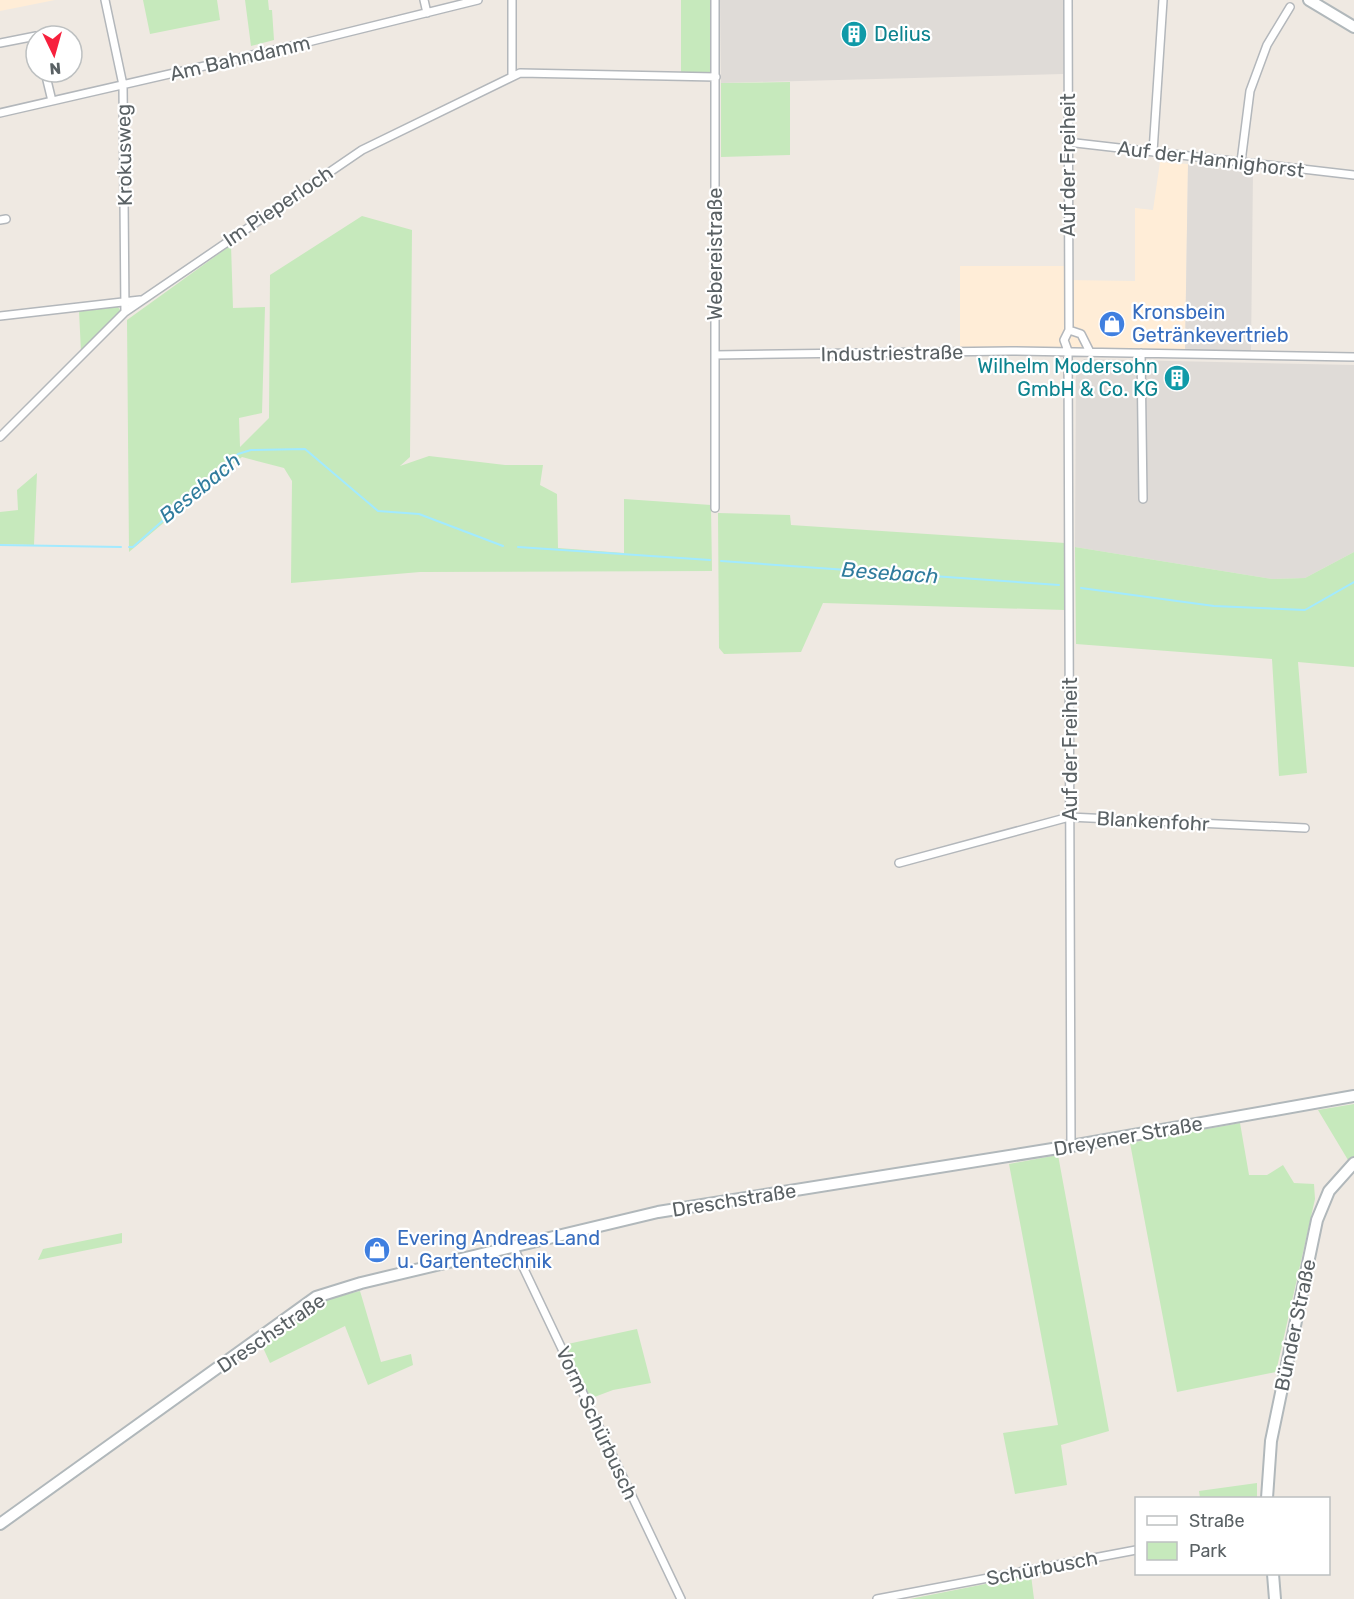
<svg xmlns="http://www.w3.org/2000/svg" width="1354" height="1599" font-family="Rubik,sans-serif">
<style>
.commercial{fill:#ffedd7}
.industrial{fill:#dfdbd7}
.green{fill:#c6e9bc}
.lines{fill:none;stroke-linecap:round;stroke-linejoin:round}
.stream{stroke:#a2eaff;stroke-width:2}
.street-casing{stroke:#b3b7bb;stroke-width:10}
.secondary-casing{stroke:#b1b8bb;stroke-width:14}
.street{stroke:#fff;stroke-width:7}
.secondary{stroke:#fff;stroke-width:10}
.labels{text-anchor:middle;stroke-width:4.5;stroke-linejoin:round;paint-order:stroke}
.culture-label{font-size:20px;fill:#0d838f;stroke:#fff;text-anchor:start}
.street-label{font-size:20px;fill:#5a6164;stroke:#fff}
.shop-label{font-size:20px;fill:#366cbe;stroke:#fff;text-anchor:start}
.water-label{font-size:21px;font-style:italic;fill:#307c9d;stroke:#fff}
</style>
<rect width="100%" height="100%" fill="#efe9e2"/>
<path class="commercial" d="M0,0H55L0,11Z
M1160,162L1188,164L1185,351L1111,349L1065,353L1060,348L960,349V266H1065L1066,280L1135,281V208L1153,210Z"/>
<path class="industrial" d="M720,0H1063V74L721,83Z
M1188,164L1253,172L1251,351H1185Z
M1084,359L1354,365V552L1305,578L1272,579L1075,547L1076,367Z"/>
<path class="green" d="M143,0H217L220,20L150,34Z
M245,0H268L269,10H272L274,40L251,46Z
M681,0H711V73L681,74Z
M790,82V155L721,157V83Z
M362,216L412,230L410,457L400,466L429,456L505,465H543L540,485L557,494L558,548L624,553V499L711,505L712,571L420,572L291,583L292,481L284,468L242,457L129,552L127,320L231,245L233,308L265,307L262,413L239,418L240,447L269,418L270,275Z
M118,307L121,311L81,352L79,311Z
M37,473L34,545L0,544V512L18,510L17,490Z
M718,513L790,515L791,525L1065,543V610L823,603L801,652L724,654L719,648Z
M1075,547L1272,579L1305,578L1354,552V667L1298,662L1307,773L1279,776L1272,659L1076,644Z
M1354,1104V1156L1348,1160L1318,1110Z
M1240,1123L1249,1175H1267L1283,1165L1294,1183L1314,1184L1315,1199L1276,1372L1177,1392L1130,1143Z
M1058,1155L1109,1431L1061,1445L1067,1485L1015,1494L1003,1433L1058,1425L1009,1164Z
M122,1233V1243L38,1260L43,1249Z
M360,1291L381,1362L411,1354L413,1365L368,1385L345,1326L270,1363L260,1341L321,1301Z
M637,1329L651,1383L613,1390L589,1399L563,1345Z
M1257,1483V1498H1200L1199,1491Z
M1031,1575L1034,1599H910Z"/>
<g class="lines">
<path class="stream" d="M0,545L121,547
M129,547H133L238,454L251,450L305,449L378,511L419,514L503,546
M518,547L710,560
M721,561L1059,585
M1081,588L1214,606L1305,610L1354,582"/>
<defs>
<path id="street" d="M105,0L123,85L125,312
M424,0L427,13
M1068,0L1069,330
M0,43L36,36
M45,72L52,101
M512,75V0
M0,113L304,43L478,0
M1067,142L1354,175
M1153,152L1163,0
M1241,162L1250,91L1267,45L1290,7
M0,220L6,219
M0,316L140,300
M1069,330L1064,340L1068,351L1071,1146
M1069,330L1081,334L1090,352
M1141,353L1143,499
M715,355L1011,351L1354,357
M0,437L125,312L362,150L520,73L716,77
M715,508V0
M899,863L1069,817L1305,828
M513,1246L681,1599
M877,1599L1136,1550"/>
<path id="secondary" d="M1309,0L1354,27
M1267,1498L1271,1441L1317,1220L1329,1191L1354,1163
M0,1524L316,1297L361,1283L658,1212L1071,1146L1354,1096
M1273,1574L1275,1599"/>
</defs>
<use href="#street" class="street-casing"/>
<use href="#secondary" class="secondary-casing"/>
<use href="#street" class="street"/>
<use href="#secondary" class="secondary"/>
</g>
<defs>
<symbol id="building-disc" viewBox="-11 -11 22 22"><circle r="9.5" fill="#0f9aa8" stroke="#fff"/><path d="M-4-6H4V6H1V3H-1V6H-4ZM-2.5-4.3h1.7v1.8h-1.7ZM.8-4.3h1.7v1.8H.8ZM-2.5-1h1.7V.8h-1.7ZM.8-1h1.7V.8H.8Z" fill="#fff"/></symbol>
<symbol id="shop-disc" viewBox="-11 -11 22 22"><circle r="9.5" fill="#3f7fe0" stroke="#fff"/><path d="M-5-2.5h2.3a2.7 3.5 0 0 1 5.4 0H5L5.5 6h-11ZM-1.5-2.5h3a1.5 2.3 0 0 0-3 0Z" fill="#fff"/></symbol>
</defs>
<g fill-rule="evenodd">
<use href="#building-disc" x="839" y="19" width="30" height="30"/>
<use href="#shop-disc" x="1097" y="309" width="30" height="30"/>
<use href="#building-disc" x="1162" y="363" width="30" height="30"/>
<use href="#shop-disc" x="362" y="1235" width="30" height="30"/>
</g>
<g class="labels">
<g class="culture-label">
<text x="874" y="41">Delius</text>
<text x="1158" y="373" text-anchor="end">Wilhelm Modersohn<tspan x="1158" dy="23">GmbH &amp; Co. KG</tspan></text>
</g>
<g class="street-label">
<text transform="translate(240 58) rotate(-13)" y="7">Am Bahndamm</text>
<text transform="translate(124 155) rotate(-91)" y="7">Krokusweg</text>
<text transform="translate(1211 159) rotate(7)" y="7">Auf der Hannighorst</text>
<text transform="translate(1068 165) rotate(-90)" y="7">Auf der Freiheit</text>
<text transform="translate(278 206) rotate(-34)" y="7">Im Pieperloch</text>
<text transform="translate(715 254) rotate(-90)" y="7">Webereistraße</text>
<text transform="translate(892 353) rotate(-1)" y="7">Industriestraße</text>
<text transform="translate(1070 749) rotate(-90)" y="7">Auf der Freiheit</text>
<text transform="translate(1153 821) rotate(3)" y="7">Blankenfohr</text>
<text transform="translate(1128 1136) rotate(-10)" y="7">Dreyener Straße</text>
<text transform="translate(734 1200) rotate(-9)" y="7">Dreschstraße</text>
<text transform="translate(1295 1325) rotate(-78)" y="7">Bünder Straße</text>
<text transform="translate(271 1333) rotate(-34)" y="7">Dreschstraße</text>
<text transform="translate(597 1423) rotate(65)" y="7">Vorm Schürbusch</text>
<text transform="translate(1042 1568) rotate(-11)" y="7">Schürbusch</text>
</g>
<g class="shop-label">
<text x="1132" y="319">Kronsbein<tspan x="1132" dy="23">Getränkevertrieb</tspan></text>
<text x="397" y="1245">Evering Andreas Land<tspan x="397" dy="23">u. Gartentechnik</tspan></text>
</g>
<g class="water-label">
<text transform="translate(200 488) rotate(-39)" y="7">Besebach</text>
<text transform="translate(890 573) rotate(4)" y="7">Besebach</text>
</g>
</g>
<rect x="1135" y="1497" width="195" height="78" fill="#ffffff" stroke="#bdc0c1" stroke-width="1.5"/>
<rect x="1147" y="1516" width="30" height="9" fill="#ffffff" stroke="#bdc0c1" stroke-width="1.5"/>
<text x="1189" y="1527" font-size="18" fill="#5a6164">Straße</text>
<rect x="1147" y="1542" width="30" height="18" fill="#c6e9bc" stroke="#bdc0c1" stroke-width="1.5"/>
<text x="1189" y="1557" font-size="18" fill="#5a6164">Park</text>
<g transform="translate(54 54) rotate(175)"><circle r="28" fill="#ffffff" stroke="#bdc0c1" stroke-width="1.5"/>
<path d="M0-4.5L10 22L0 15L-10 22Z" fill="#f7203d"/>
<text y="-9" font-size="16" font-weight="bold" text-anchor="middle" fill="#5a6164">N</text>
</g>
</svg>
